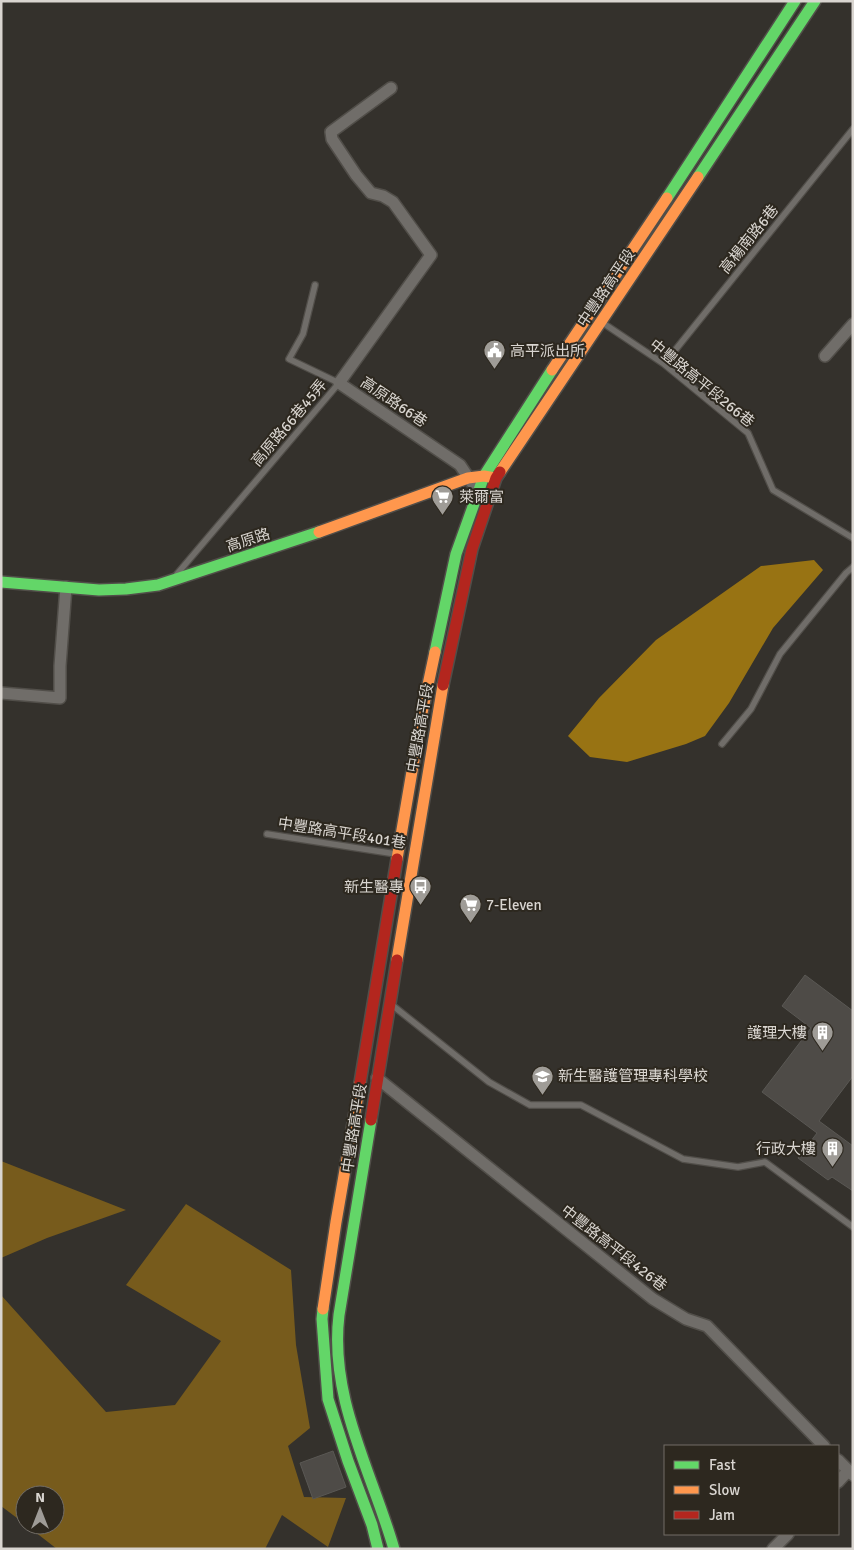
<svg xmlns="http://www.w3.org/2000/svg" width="854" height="1550" font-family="Signika,'Noto Sans TC',sans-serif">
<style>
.forest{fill:#775b1c}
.water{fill:#987313}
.building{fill:#4e4b47;stroke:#5a5854}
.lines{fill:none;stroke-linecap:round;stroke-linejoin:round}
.lane-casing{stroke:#514e49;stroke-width:8}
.street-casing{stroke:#514e49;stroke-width:14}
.fast-casing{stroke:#514e49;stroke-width:14}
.slow-casing{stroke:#514e49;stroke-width:14}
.jam-casing{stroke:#514e49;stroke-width:14}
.lane{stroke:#706d69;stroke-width:5.5}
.street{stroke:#706d69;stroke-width:11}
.fast{stroke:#63d668;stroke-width:11}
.slow{stroke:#ff974d;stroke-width:11}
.jam{stroke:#b3261e;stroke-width:11}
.labels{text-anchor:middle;stroke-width:4;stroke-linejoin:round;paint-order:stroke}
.street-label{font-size:15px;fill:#d9d5d0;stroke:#2d281f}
.poi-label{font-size:15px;fill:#d9d5d0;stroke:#2d281f;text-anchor:start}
</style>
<rect width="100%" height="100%" fill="#34312c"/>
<path class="forest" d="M1,1161L126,1210L47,1238L1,1258Z
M186,1204L291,1270L296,1345L310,1428L288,1446L304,1497L346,1498L328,1547L282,1515L265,1549H57L26,1525H55V1495H25V1524L1,1506V1295L106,1412L175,1405L221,1341L126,1285Z"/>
<path class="water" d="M814,560L823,570L773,628L729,703L705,736L686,744L627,762L590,757L568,736L599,698L656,640L761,566Z"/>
<path class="building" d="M805,975L853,1011V1076L819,1121L853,1146V1191L832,1177L828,1180L798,1158L817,1133L762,1092L811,1028L782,1006Z
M333,1451L346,1487L313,1499L300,1463Z"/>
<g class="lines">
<defs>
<path id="lane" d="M603,323L664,364L748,433L773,490L853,538
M664,364L853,129
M177,574L339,383L289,359L303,334L315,285
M722,744L751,709L780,654L846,573L853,567
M267,834L396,854
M392,1005L489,1082L530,1105H581L683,1159L738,1167L765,1162L853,1227"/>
<path id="street" d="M391,88L331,132L332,139L356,175L371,193L383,196L393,202L431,255L339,383L460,465L472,483
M825,356L853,324
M1,693L60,698V666L66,587
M377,1078L653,1299L686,1319L707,1326L824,1446
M838,1460L853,1475
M838,1482L848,1471
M773,1549L788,1534"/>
<path id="fast" d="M698,177L815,1
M667,198L795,1
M1,582L99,590L126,589L158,585L319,532
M435,652L456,554L484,476L552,370
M371,1120L339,1315C329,1398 372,1472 394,1549
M323,1309L322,1319L328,1399L348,1461L372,1525L378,1549"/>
<path id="slow" d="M552,370L667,198
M500,472L698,177
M319,532L468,478L484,476L495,478
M397,859L422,713L435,652
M397,960L443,685
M323,1309L336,1222L360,1083"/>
<path id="jam" d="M443,685L472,549L496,478L500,472
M360,1083L397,859
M371,1120L397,960"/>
</defs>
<use href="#lane" class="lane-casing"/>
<use href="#street" class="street-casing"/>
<use href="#fast" class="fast-casing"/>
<use href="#slow" class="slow-casing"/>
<use href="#jam" class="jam-casing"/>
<use href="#lane" class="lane"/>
<use href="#street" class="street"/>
<use href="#fast" class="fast"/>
<use href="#slow" class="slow"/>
<use href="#jam" class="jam"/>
</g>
<defs>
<symbol id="civic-pin" viewBox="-11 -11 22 30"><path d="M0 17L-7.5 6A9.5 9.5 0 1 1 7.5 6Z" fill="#9f9c97" stroke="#2d281f"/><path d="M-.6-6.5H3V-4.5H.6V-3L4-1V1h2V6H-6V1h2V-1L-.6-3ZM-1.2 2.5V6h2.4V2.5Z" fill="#fff"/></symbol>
<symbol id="supermarket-pin" viewBox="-11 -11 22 30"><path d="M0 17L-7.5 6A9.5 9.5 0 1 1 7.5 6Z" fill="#9f9c97" stroke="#2d281f"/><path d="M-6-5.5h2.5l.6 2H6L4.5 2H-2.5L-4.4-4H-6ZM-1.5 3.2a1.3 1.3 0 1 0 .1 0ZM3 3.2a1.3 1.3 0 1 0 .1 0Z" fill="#fff"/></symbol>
<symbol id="bus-pin" viewBox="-11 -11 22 30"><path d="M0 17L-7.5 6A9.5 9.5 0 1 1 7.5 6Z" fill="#9f9c97" stroke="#2d281f"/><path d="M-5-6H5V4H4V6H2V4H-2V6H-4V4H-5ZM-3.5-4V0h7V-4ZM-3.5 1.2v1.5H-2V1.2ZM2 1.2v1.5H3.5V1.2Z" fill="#fff"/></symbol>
<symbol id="building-pin" viewBox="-11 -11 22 30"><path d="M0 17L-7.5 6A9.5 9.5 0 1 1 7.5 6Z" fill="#9f9c97" stroke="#2d281f"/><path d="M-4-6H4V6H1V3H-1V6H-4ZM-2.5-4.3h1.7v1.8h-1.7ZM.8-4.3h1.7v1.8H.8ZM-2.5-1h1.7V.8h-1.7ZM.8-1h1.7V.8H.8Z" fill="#fff"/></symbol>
<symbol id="university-pin" viewBox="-11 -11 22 30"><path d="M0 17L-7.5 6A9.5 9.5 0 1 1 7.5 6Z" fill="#9f9c97" stroke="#2d281f"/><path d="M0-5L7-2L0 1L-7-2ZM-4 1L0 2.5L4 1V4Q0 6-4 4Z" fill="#fff"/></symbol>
</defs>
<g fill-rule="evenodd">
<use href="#civic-pin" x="482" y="338" width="25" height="34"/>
<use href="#supermarket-pin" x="430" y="484" width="25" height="34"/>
<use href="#bus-pin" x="408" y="874" width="25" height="34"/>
<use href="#supermarket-pin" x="458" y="892" width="25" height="34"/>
<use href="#building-pin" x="810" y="1020" width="25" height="34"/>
<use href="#university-pin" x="530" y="1064" width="25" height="34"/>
<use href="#building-pin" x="820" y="1136" width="25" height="34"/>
</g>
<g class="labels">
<g class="street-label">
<text transform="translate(749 239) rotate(-51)" y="5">高楊南路6巷</text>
<text transform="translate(606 288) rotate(-56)" y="5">中豐路高平段</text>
<text transform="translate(702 383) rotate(39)" y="5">中豐路高平段266巷</text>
<text transform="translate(394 402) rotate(34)" y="5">高原路66巷</text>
<text transform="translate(289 423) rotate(-50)" y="5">高原路66巷45弄</text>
<text transform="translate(248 540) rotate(-18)" y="5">高原路</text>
<text transform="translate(420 728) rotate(-80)" y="5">中豐路高平段</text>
<text transform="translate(342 833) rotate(9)" y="5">中豐路高平段401巷</text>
<text transform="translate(354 1128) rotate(-81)" y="5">中豐路高平段</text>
<text transform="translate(614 1248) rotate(38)" y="5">中豐路高平段426巷</text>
</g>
<g class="poi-label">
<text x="510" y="356">高平派出所</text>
<text x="459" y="502">萊爾富</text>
<text x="404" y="892" text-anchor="end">新生醫專</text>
<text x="486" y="910">7-Eleven</text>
<text x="807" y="1038" text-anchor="end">護理大樓</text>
<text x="558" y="1081">新生醫護管理專科學校</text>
<text x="816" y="1154" text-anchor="end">行政大樓</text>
</g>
</g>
<rect width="854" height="1550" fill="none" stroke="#d9d5d0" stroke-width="5"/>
<rect x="664" y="1445" width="175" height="90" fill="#2d281f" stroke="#726d66"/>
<rect x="674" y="1461" width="25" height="8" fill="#63d668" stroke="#726d66"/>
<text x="709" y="1470" font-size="15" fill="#d9d5d0">Fast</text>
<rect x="674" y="1486" width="25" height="8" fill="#ff974d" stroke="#726d66"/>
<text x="709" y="1495" font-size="15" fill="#d9d5d0">Slow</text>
<rect x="674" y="1511" width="25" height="8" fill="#b3261e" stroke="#726d66"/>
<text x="709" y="1520" font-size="15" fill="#d9d5d0">Jam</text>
<g transform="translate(40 1510)"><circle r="24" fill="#2d281f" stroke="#726d66"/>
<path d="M0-4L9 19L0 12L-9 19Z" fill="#9f9c97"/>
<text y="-8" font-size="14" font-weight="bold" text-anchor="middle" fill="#d9d5d0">N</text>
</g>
</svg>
